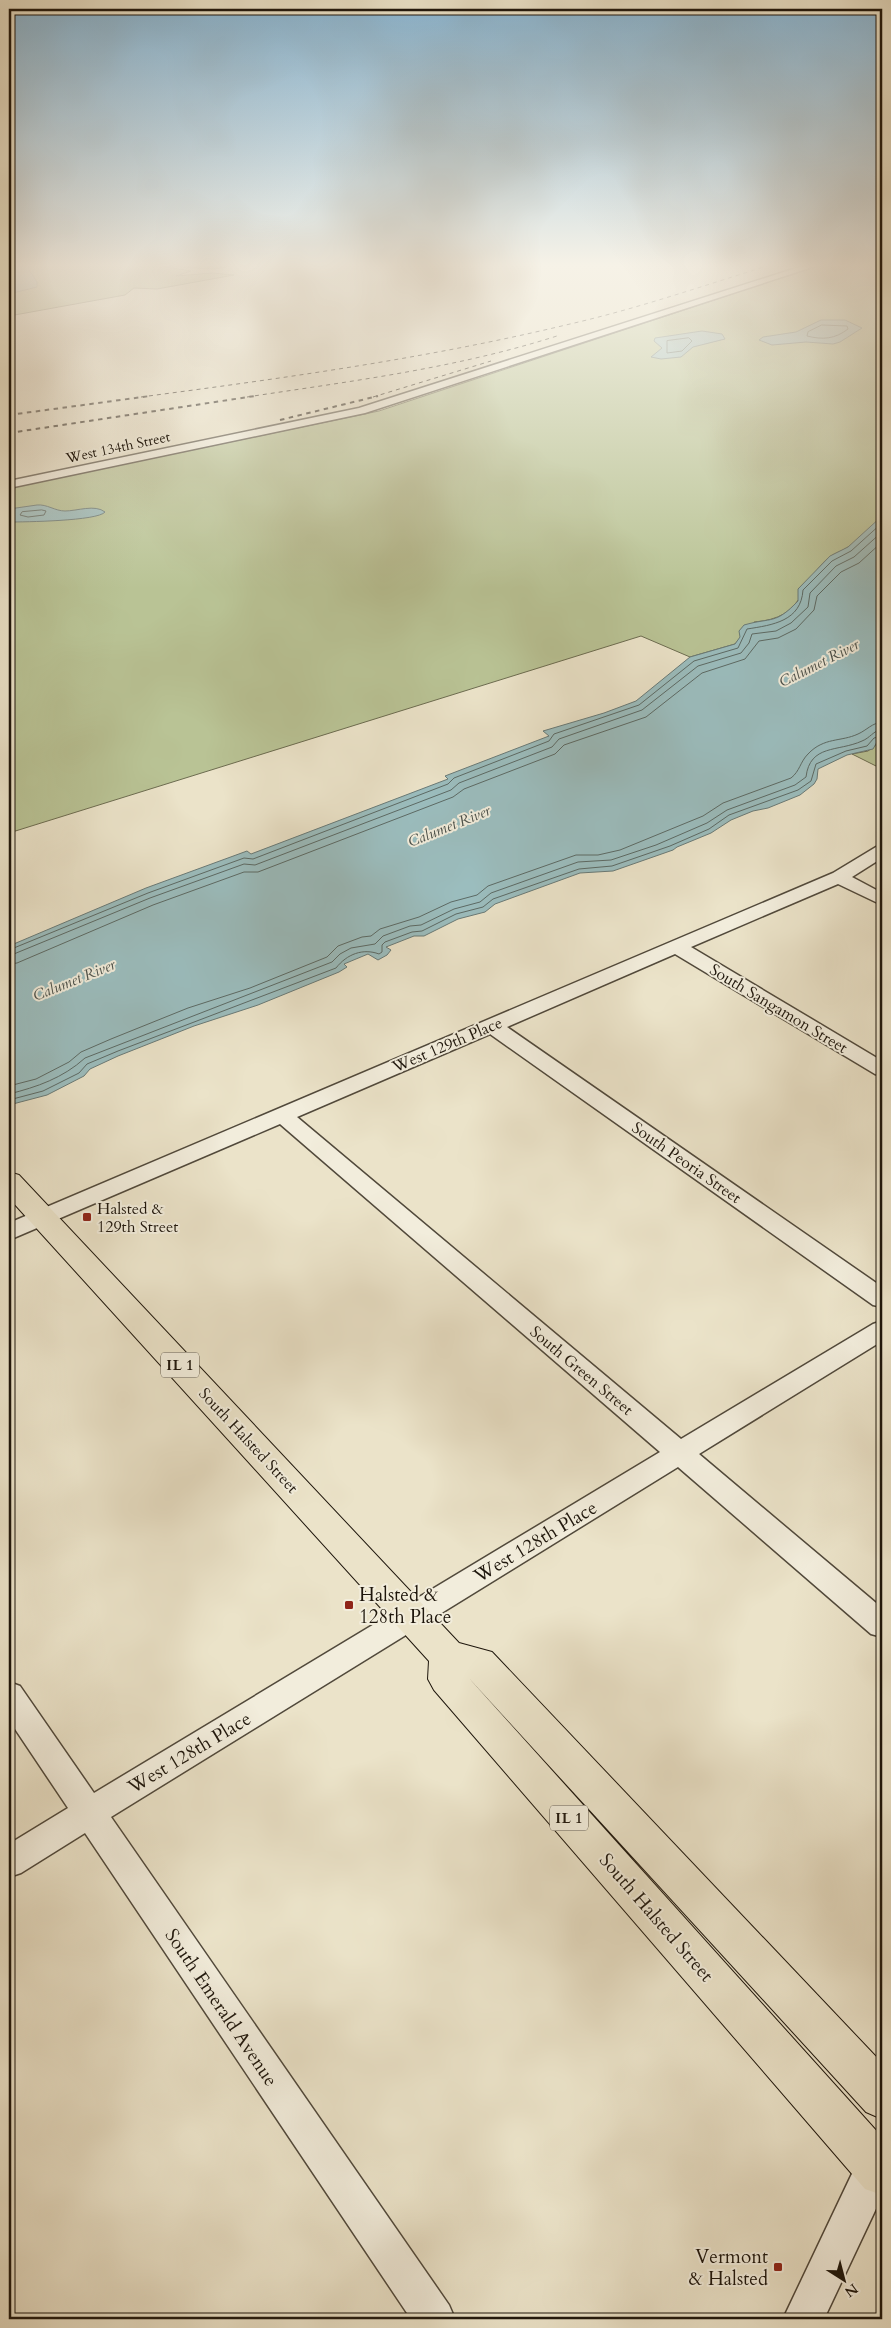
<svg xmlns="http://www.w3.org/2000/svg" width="891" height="2328" font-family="Cardo,serif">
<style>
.green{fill:#b9c395;stroke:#6c6c50}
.water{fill:#9bbdbe;stroke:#697a77}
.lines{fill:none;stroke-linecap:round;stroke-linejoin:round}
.shore{stroke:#5c6a65;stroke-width:1}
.minor-casing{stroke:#51493b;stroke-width:3}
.major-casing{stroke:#1e160c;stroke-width:2}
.minor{fill:#f2eddc;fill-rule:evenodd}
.major{fill:#ebe3c9;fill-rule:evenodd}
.rail-far1{stroke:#1e160c;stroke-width:1;stroke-dasharray:4 4;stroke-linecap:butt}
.rail{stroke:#1e160c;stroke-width:2;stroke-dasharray:4.5 4.5;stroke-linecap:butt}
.poi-dot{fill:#8f2418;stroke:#f2eddc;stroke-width:2}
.labels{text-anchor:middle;stroke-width:4;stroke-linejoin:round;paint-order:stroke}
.far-street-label{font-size:14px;fill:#1e160c;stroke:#f2eddc}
.far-water-label{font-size:15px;font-style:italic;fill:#4a504a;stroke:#f2eddc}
.shield{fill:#f2eddc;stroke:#5e564a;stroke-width:1}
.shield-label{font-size:15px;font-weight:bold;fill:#1e160c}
.street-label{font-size:16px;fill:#1e160c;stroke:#f2eddc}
.poi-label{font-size:16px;fill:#1e160c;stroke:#f2eddc;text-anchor:start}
.near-street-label{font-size:19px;fill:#1e160c;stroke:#f2eddc}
.near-poi-label{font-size:19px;fill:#1e160c;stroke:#f2eddc;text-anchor:start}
</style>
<rect width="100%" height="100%" fill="#ebe3c9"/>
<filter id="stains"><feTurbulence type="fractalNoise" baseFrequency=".004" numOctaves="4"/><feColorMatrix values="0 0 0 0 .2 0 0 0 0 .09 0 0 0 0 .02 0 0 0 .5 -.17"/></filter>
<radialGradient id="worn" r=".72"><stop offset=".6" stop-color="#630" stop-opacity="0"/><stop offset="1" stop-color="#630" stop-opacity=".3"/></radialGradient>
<path class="green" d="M9,263H233C221,275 182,264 166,267L191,271L176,276L212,273L234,275L157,289L134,288L125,295L9,316Z
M826,263H882V516C872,526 861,539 848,547C842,551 834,553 828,558C797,586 806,618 754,622L735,644L690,657L641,636L9,833V488L379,411Z
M882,740V769L852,754L868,751Z"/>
<path class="water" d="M9,263H33L28,268L37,282V287L9,294Z
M821,320H845L862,328L840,342L833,344L806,342L772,345L759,340L763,337L796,332Z
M702,331L722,334L725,339L693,347L681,357L661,359L651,357L662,348L654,341L655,338Z
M37,505C47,504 55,511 65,511C77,511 95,504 105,512C98,521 24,522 9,522V509Z
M882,516V740L877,742L873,749L847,755L818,769L817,779L814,784L800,795L768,808L753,811L731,820L711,833L677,847L673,850L613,871L580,873L495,904L485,912L458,919L424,936H414L386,947L391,950L387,955L378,960L368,954L344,964L347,967L339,972L258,1005L194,1026L118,1056L90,1069L84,1076L47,1095L9,1105V946L146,888L247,851L251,854L448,779L445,776L549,736L543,731L604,713L636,701L690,657L735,644L740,637L739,631L744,625C772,617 775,625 798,601V589L830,556L848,547Z"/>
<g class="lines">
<path class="shore" d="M822,325L847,326L848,329C835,339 823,340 807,336L808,332Z
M689,338L692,341L682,351L667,353V341Z
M42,510L46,511L44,515L28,517L20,515L22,512Z
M9,950L148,893L244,858L253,859L448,784L454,778L549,741L554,734L639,705L694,661L738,648L747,629C773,625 801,621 803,590L832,561L851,551L882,523
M9,956L150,898L244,864L255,865L451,790L459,783L552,747L559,739L642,710L698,666L741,653L749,643L752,634L776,631L791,623L808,607L810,593L836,566L854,557L882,532
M9,964L17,963L153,905L244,872H258L453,797L464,789L555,754L564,745L646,717L702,673L745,659L759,641L778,638L796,629L814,610L817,596L841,572L859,563L882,542
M9,1086L36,1079L69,1062L81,1052L111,1039L188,1008L250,988L327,957L338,946L362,937L371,936L380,929L419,917L451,902L477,895L488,886L576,855H598L620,850L703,816L723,803L791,778C800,771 800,762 808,754C824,737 841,742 858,734C867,730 872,723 882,722
M9,1094C37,1087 63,1078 85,1058L332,962L340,954L351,948L375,944L383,936L410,926L421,925L454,909L480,902L491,893L578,862L611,860L656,845L707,823L727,810L795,785L806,777C810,744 838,752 862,741C870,738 873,731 882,729
M9,1100L43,1091L79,1073L87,1064L118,1051L336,968C347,954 363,948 379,954L382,952V945L385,942L412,932L422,931L456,914L483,907L493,899L579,869L612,866L670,846L709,829L729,815L798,790L811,781L816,764L846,751L867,746L874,738L882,736"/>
<defs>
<path id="minor" d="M812,263H825L365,413L9,488V481L359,408Z
M882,846V858L852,877L882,893V905L838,884L691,947L882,1061V1076L875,1074L675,954L507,1027L882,1287V1307L873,1305L490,1034L297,1117L681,1439L873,1324L882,1321V1341L699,1454L882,1608V1637L871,1634L678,1467L111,1817L449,2305L455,2319H411L85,1833L21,1873L9,1877V1844L68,1808L9,1720V1682L20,1686L94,1793L660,1452L280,1124L9,1240V1223L833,873L876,847Z
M882,2135V2196L824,2319H783L868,2140Z"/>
<path id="major" d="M9,1172L19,1175L459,1643L492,1652L882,2063V2119L866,2112L467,1676L882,2137V2195L865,2189L434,1690L428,1679L429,1661L9,1198Z"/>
</defs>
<use href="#minor" class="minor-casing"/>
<use href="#major" class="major-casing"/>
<use href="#minor" class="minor"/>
<use href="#major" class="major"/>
<path class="rail-far1" d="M141,397C285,378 429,358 570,324C640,308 708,284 777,263
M247,397C352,381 458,368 560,335
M373,397L491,361"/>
<path class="rail" d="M9,415L150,396
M280,420L378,396
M9,433L255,396"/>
</g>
<linearGradient id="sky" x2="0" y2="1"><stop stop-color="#89b8d7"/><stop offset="0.45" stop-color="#f6f2e7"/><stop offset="1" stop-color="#f6f2e7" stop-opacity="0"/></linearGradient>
<rect width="891" height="589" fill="url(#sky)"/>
<g class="poi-dot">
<rect x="82" y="1212" width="10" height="10" rx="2.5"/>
<rect x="344" y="1600" width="10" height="10" rx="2.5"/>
<rect x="773" y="2262" width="10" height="10" rx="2.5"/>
</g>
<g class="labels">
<g class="far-street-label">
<text transform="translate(118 447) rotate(-12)" y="5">West 134th Street</text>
</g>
<g class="far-water-label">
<text transform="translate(819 663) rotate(-27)" y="5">Calumet River</text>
<text transform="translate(449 826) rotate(-22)" y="5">Calumet River</text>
<text transform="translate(74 980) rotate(-22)" y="5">Calumet River</text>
</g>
<g class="shield">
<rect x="161" y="1352.5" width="38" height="25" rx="4"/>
<rect x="550" y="1805.5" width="38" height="25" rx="4"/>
</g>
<g class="shield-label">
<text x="180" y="1370">IL 1</text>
<text x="569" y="1823">IL 1</text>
</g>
<g class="street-label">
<text transform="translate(779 1008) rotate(31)" y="6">South Sangamon Street</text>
<text transform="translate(447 1044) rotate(-23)" y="6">West 129th Place</text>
<text transform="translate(687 1162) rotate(35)" y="6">South Peoria Street</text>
<text transform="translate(582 1370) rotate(40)" y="6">South Green Street</text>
<text transform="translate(249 1440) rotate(47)" y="6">South Halsted Street</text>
</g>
<g class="poi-label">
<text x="97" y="1214">Halsted &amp;<tspan x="97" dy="18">129th Street</tspan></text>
</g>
<g class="near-street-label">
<text transform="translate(535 1541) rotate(-31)" y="7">West 128th Place</text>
<text transform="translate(189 1752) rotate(-31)" y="7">West 128th Place</text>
<text transform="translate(657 1917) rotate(49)" y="7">South Halsted Street</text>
<text transform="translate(222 2007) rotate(56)" y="7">South Emerald Avenue</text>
</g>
<g class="near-poi-label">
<text x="359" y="1601">Halsted &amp;<tspan x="359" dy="22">128th Place</tspan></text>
<text x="768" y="2263" text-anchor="end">Vermont<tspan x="768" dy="22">&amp; Halsted</tspan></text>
</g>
</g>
<rect width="891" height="2328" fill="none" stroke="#ebe3c9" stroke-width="30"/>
<rect x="10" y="10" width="871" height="2308" fill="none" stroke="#1e160c" stroke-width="2.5"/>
<rect x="15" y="15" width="861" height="2298" fill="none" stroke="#1e160c"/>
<g transform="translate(844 2280) rotate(144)" stroke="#f2eddc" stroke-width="4" paint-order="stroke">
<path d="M0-4L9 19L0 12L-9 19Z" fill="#1e160c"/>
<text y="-8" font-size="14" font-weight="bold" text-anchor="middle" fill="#1e160c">N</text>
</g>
<rect width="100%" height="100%" filter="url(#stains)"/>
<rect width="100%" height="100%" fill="url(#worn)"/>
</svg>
